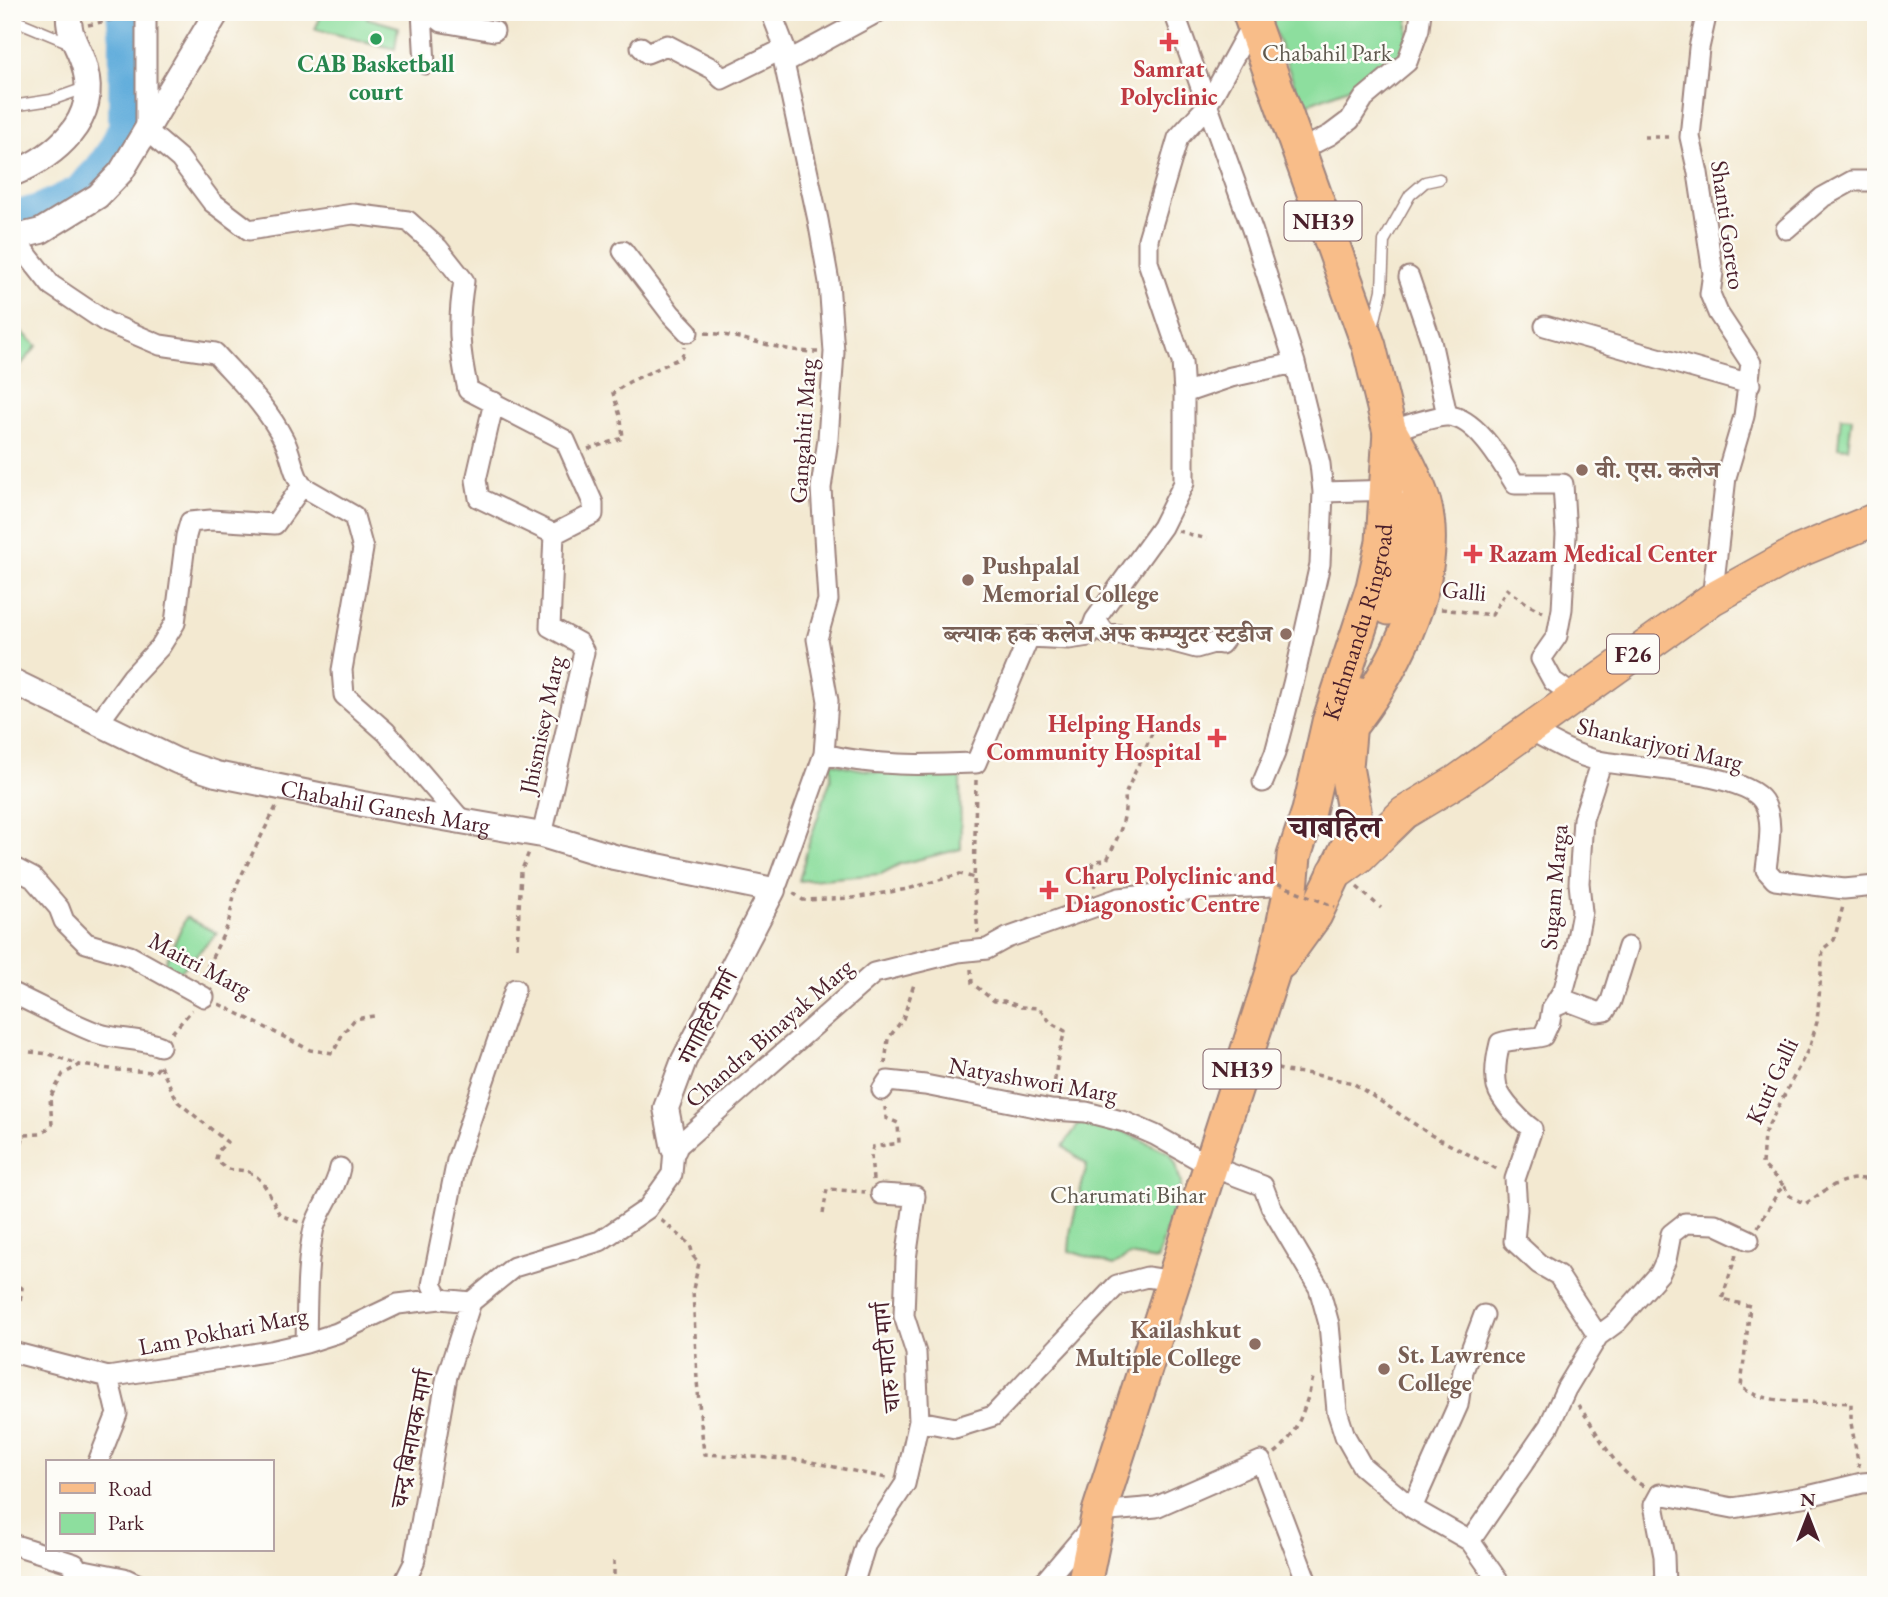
<svg xmlns="http://www.w3.org/2000/svg" width="1888" height="1597" font-family="'EB Garamond','Noto Serif Devanagari',serif">
<style>
.green{fill:#8dde9e;stroke:#6c7e64;stroke-width:2}
.lines{fill:none;stroke-linecap:round;stroke-linejoin:round}
.river{stroke:#64aedc;stroke-width:32}
.service-casing{stroke:#9e847e;stroke-width:13}
.minor-casing{stroke:#9e847e;stroke-width:23}
.tertiary-casing{stroke:#9e847e;stroke-width:28}
.primary-casing{stroke:#9e847e;stroke-width:35}
.trunk-casing{stroke:#9e847e;stroke-width:37}
.path{stroke:#9e847e;stroke-width:3.5;stroke-dasharray:5 5;stroke-linecap:butt}
.service{stroke:#fff;stroke-width:10}
.minor{stroke:#fff;stroke-width:19}
.tertiary{stroke:#fff;stroke-width:24}
.primary{stroke:#f8bd89;stroke-width:32}
.trunk{stroke:#f8bd89;stroke-width:33}
.path-bridge{stroke:#9e847e;stroke-width:3.5;stroke-dasharray:5 5;stroke-linecap:butt}
.leisure-dot{fill:#2e9e5b;stroke:#fdfcf7;stroke-width:2.5}
.health-dot{fill:#e0444e;stroke:#fdfcf7;stroke-width:2.5}
.education-dot{fill:#8d6e63;stroke:#fdfcf7;stroke-width:2.5}
.labels{text-anchor:middle;stroke-width:5;stroke-linejoin:round;paint-order:stroke}
.shield{fill:#fdfcf7;stroke:#806168;stroke-width:2}
.shield-label{font-size:23px;font-weight:bold;fill:#4a1f2b}
.park-label{font-size:24px;fill:#5e584e;stroke:#fdfcf7}
.leisure-label{font-size:24px;font-weight:bold;fill:#27864d;stroke:#fdfcf7}
.health-label{font-size:24px;font-weight:bold;fill:#be3a42;stroke:#fdfcf7;text-anchor:start}
.street-label{font-size:24px;fill:#4a1f2b;stroke:#fdfcf7}
.education-label{font-size:24px;font-weight:bold;fill:#785e54;stroke:#fdfcf7;text-anchor:start}
.district-label{font-size:32px;font-weight:bold;fill:#4a1f2b;stroke:#fdfcf7}
</style>
<rect width="100%" height="100%" fill="#fdfcf7"/>
<filter id="ink" filterUnits="userSpaceOnUse"><feTurbulence type="fractalNoise" baseFrequency=".0143" numOctaves="2"/><feDisplacementMap in="SourceGraphic" scale="14" xChannelSelector="R" yChannelSelector="G"/><feConvolveMatrix kernelMatrix="1 2 1 2 8 2 1 2 1" color-interpolation-filters="sRGB"/></filter>
<filter id="wash" filterUnits="userSpaceOnUse"><feTurbulence type="fractalNoise" baseFrequency=".00686" numOctaves="4" result="noise"/><feDisplacementMap in="SourceGraphic" scale="28" xChannelSelector="R" yChannelSelector="G"/><feGaussianBlur stdDeviation="1.57" result="paint"/><feColorMatrix in="noise" values="0 0 0 0 0 0 0 0 0 0 0 0 0 0 0 0 0 1.4 0 .05"/><feComposite in="paint" operator="in"/></filter>
<g filter="url(#wash)">
<rect width="100%" height="100%" fill="#f3e9d1"/>
<path class="green" d="M323,12H369L367,18L398,27L395,49L315,29Z
M1268,12H1408V65L1302,106Z
M12,322L37,346L12,375Z
M1841,417L1852,418L1848,448L1838,447Z
M831,762C877,776 901,773 949,770L950,776H960L961,849L900,864L881,874L799,881L809,843L831,778Z
M186,917L217,933L176,976L163,968Z
M1086,1114L1170,1153L1176,1164L1181,1184L1157,1260L1130,1255L1113,1265L1069,1251L1071,1228L1087,1165L1063,1146Z"/>
<g class="lines">
<path class="river" d="M12,218L42,209L78,192L100,169L114,149L124,127L125,39L122,12"/>
</g>
</g>
<g filter="url(#ink)">
<g class="lines">
<defs>
<path id="service" d="M12,19L70,43
M12,106L51,100L85,88
M1373,328L1382,290L1384,241L1410,195L1425,182L1439,179"/>
<path id="minor" d="M146,12V130L180,159L212,202L249,230L353,214L408,221L438,248L464,281C457,323 459,349 468,390L565,440L593,503V514L554,534L550,627L579,643L584,652L542,835
M422,12L425,64
M429,12L442,22L494,31
M771,12L785,48L784,63L818,220L829,282L834,352L828,439L821,488L828,600L817,639L828,701L824,754L778,882L773,890
M1174,12L1253,232L1295,363L1320,464L1323,492L1320,564L1293,684L1275,753L1263,782
M1707,12L1699,48L1690,137L1698,173L1713,273L1710,294L1718,313L1751,363L1744,416L1726,477L1712,599
M641,47L647,53L667,45L713,69L722,79L785,48
M784,63L878,12
M1297,152L1330,135L1350,120L1364,98L1407,62L1419,29L1421,12
M1786,229L1823,197L1852,181H1876
M13,237L51,285L106,322L160,345L215,353C239,380 267,406 284,440C292,455 292,471 302,486L275,524L211,520L190,522L186,536L175,623L160,647L132,677L99,722
M623,251L671,314L688,332
M1409,277L1431,341L1447,415
M1545,326L1750,384
M1184,393L1231,377L1295,363
M494,402L476,480L479,498L554,534
M1390,431C1403,427 1436,415 1448,416C1476,417 1502,463 1515,484H1563L1566,535L1562,609L1557,636L1541,659L1553,681L1574,696
M302,486L354,516L363,549L342,670L344,695L386,732L462,821
M1323,492L1395,490
M1096,620L1105,633L1170,641L1196,648L1224,640L1221,644
M1530,730C1552,742 1574,755 1599,761C1633,768 1744,772 1763,801C1775,819 1768,849 1766,870L1775,880L1844,889L1876,886
M824,754C875,767 924,765 976,763L1029,637L1069,639L1089,636L1095,620L1162,527L1184,483V393L1182,362L1148,262V239L1178,138L1207,106L1253,22
M12,867L33,878L59,908L64,921L86,943L130,956L204,997
M12,993C40,1006 68,1022 97,1033C120,1041 137,1037 160,1046
M1552,1008L1568,1001L1597,1012L1605,1011L1611,1001L1628,947
M882,1090L888,1081L925,1085L1051,1110L1086,1112L1125,1122L1155,1135L1210,1166L1263,1186L1271,1207L1319,1288L1329,1324L1337,1411L1345,1436L1362,1466L1412,1508L1470,1541L1501,1585
M881,1194L915,1196L906,1259L904,1316L916,1353L919,1421
M440,1299L432,1285L457,1160L515,989
M1598,1336L1558,1275L1539,1264L1514,1241L1517,1209L1515,1179L1532,1129C1521,1121 1501,1101 1497,1087C1494,1074 1497,1055 1500,1043C1514,1038 1528,1040 1543,1036L1550,1021L1552,1008L1564,989L1575,949L1582,912L1579,883L1583,819L1599,770V761
M306,1343C307,1306 306,1263 314,1228C320,1207 336,1190 340,1168
M12,1352L108,1377L271,1351L306,1343L337,1333L398,1304L440,1299L471,1302L514,1267L600,1241L647,1209L672,1174L674,1149L874,973L958,952L987,949L1007,938L1119,898L1206,889L1273,886L1293,876
M98,1462L117,1414L108,1377
M1412,1508L1458,1405L1463,1371L1484,1315
M1099,1512L1156,1507L1261,1461L1308,1585
M1470,1541L1549,1426L1566,1389L1598,1336L1617,1322L1660,1273L1666,1260L1671,1234L1685,1223L1715,1224L1749,1240
M12,1544L75,1564
M74,1568L124,1578L139,1585
M403,1585L414,1563L447,1376L471,1302
M853,1585L866,1543L905,1484L919,1421L955,1428L993,1416L1117,1285L1147,1277L1174,1281
M1039,1585L1047,1579L1092,1526
M1665,1585L1664,1556L1654,1505L1660,1494L1733,1508L1808,1496L1862,1483L1876,1482"/>
<g id="tertiary">
<path d="M12,174C56,156 99,120 85,69C80,47 67,37 69,12"/>
<path d="M12,238L41,231L98,196L121,172L217,12"/>
<path id="s1" d="M12,681L177,761L216,774L363,804L542,835L614,857L773,890L684,1060L666,1108L674,1149"/>
</g>
<path id="primary" d="M1334,872L1341,870L1359,857L1404,813L1457,781L1712,599L1799,551L1876,519"/>
<g id="trunk">
<path d="M1249,12L1369,346L1395,453"/>
<path d="M1389,608L1403,557L1405,510"/>
<path d="M1354,721C1396,666 1443,574 1424,503C1416,477 1403,454 1390,431"/>
<path d="M1281,962L1315,915L1350,842L1354,810L1346,767L1350,722L1360,695"/>
<path id="s2" d="M1084,1585L1099,1512L1273,972L1291,889L1294,856L1309,811L1329,722L1373,587L1383,542L1390,431"/>
</g>
</defs>
<use href="#service" class="service-casing"/>
<use href="#minor" class="minor-casing"/>
<use href="#tertiary" class="tertiary-casing"/>
<use href="#primary" class="primary-casing"/>
<use href="#trunk" class="trunk-casing"/>
<path class="path" d="M88,25L129,16
M1644,137H1674
M705,333C743,335 779,352 818,352
M588,449L623,438L621,419L613,393L629,382L682,357L684,347
M1178,531L1207,539
M1441,609L1492,615L1507,589L1529,605L1543,612
M976,780L974,889L978,933
M1095,887L1092,865L1096,861L1107,860C1118,836 1127,822 1125,795L1156,724
M1357,887L1381,908
M793,893L803,900L853,898L908,889L960,874L975,878
M517,947L521,872L529,852
M971,969L972,983L994,1001H1004L1021,1007L1039,1008L1051,1023L1065,1031L1058,1056L1053,1094
M203,976L228,925L236,886L276,807
M219,1004L310,1050L333,1053L343,1033L355,1019L374,1016
M172,1033L192,1010
M30,1052L49,1054L80,1065
M885,1064L888,1039L903,1019L915,981
M160,1066L178,1102L227,1142L218,1151L216,1159C231,1176 236,1166 251,1173C266,1180 272,1202 280,1215L299,1222
M1267,1066L1285,1071L1312,1074L1353,1083L1431,1135L1499,1170
M12,1172L24,1135L41,1134L52,1125L50,1098L63,1074L80,1065L118,1070L155,1072L160,1065
M873,1180L871,1155L873,1147L899,1143L898,1123L886,1118L885,1107
M1784,1186L1790,1196L1805,1204C1832,1186 1842,1175 1876,1180
M823,1214L827,1189L865,1192
M661,1220L690,1244L693,1256L699,1263L693,1289L697,1381L704,1454L802,1460L886,1478
M1758,1227L1778,1192L1784,1186L1762,1164L1764,1134L1810,1046L1817,1022L1823,949L1834,940L1843,906
M1736,1255L1722,1299L1750,1306L1741,1387C1766,1406 1819,1401 1851,1403V1423L1859,1467
M12,1280L22,1288L15,1336
M1578,1405C1600,1434 1612,1469 1645,1487
M1275,1453C1299,1435 1307,1401 1314,1374
M614,1585V1561"/>
<use href="#service" class="service"/>
<use href="#minor" class="minor"/>
<use href="#tertiary" class="tertiary"/>
<use href="#primary" class="primary"/>
<use href="#trunk" class="trunk"/>
<path class="path-bridge" d="M1269,880L1335,907"/>
</g>
</g>
<circle class="leisure-dot" cx="376" cy="39" r="7"/>
<g class="health-dot">
<path d="M1165.5 31.5h7v7h7v7h-7v7h-7v-7h-7v-7h7z"/>
<path d="M1469.5 543.5h7v7h7v7h-7v7h-7v-7h-7v-7h7z"/>
<path d="M1213.5 727.5h7v7h7v7h-7v7h-7v-7h-7v-7h7z"/>
<path d="M1045.5 879.5h7v7h7v7h-7v7h-7v-7h-7v-7h7z"/>
</g>
<g class="education-dot">
<circle cx="1582" cy="470" r="7"/>
<circle cx="968" cy="580" r="7"/>
<circle cx="1286" cy="634" r="7"/>
<circle cx="1255" cy="1344" r="7"/>
<circle cx="1384" cy="1369" r="7"/>
</g>
<g class="labels">
<g class="shield">
<rect x="1284.5" y="201.5" width="77" height="39" rx="5"/>
<rect x="1607" y="634.5" width="52" height="39" rx="5"/>
<rect x="1203.5" y="1049.5" width="77" height="39" rx="5"/>
</g>
<g class="shield-label">
<text x="1323" y="229">NH39</text>
<text x="1633" y="662">F26</text>
<text x="1242" y="1077">NH39</text>
</g>
<g class="park-label">
<text x="1327" y="61">Chabahil Park</text>
<text x="1128" y="1203">Charumati Bihar</text>
</g>
<g class="leisure-label">
<text x="376" y="72">CAB Basketball<tspan x="376" dy="28">court</tspan></text>
</g>
<g class="health-label">
<text x="1169" y="77" text-anchor="middle">Samrat<tspan x="1169" dy="28">Polyclinic</tspan></text>
<text x="1489" y="562">Razam Medical Center</text>
<text x="1201" y="732" text-anchor="end">Helping Hands<tspan x="1201" dy="28">Community Hospital</tspan></text>
<text x="1065" y="884">Charu Polyclinic and<tspan x="1065" dy="28">Diagonostic Centre</tspan></text>
</g>
<g class="street-label">
<text transform="translate(1728 225) rotate(82)" y="8">Shanti Goreto</text>
<text transform="translate(803 431) rotate(-86)" y="8">Gangahiti Marg</text>
<text transform="translate(1464 591) rotate(5)" y="8">Galli</text>
<text dy="8" stroke="none"><textPath href="#s2" startOffset="1003">Kathmandu Ringroad</textPath></text>
<text transform="translate(542 725) rotate(-78)" y="8">Jhismisey Marg</text>
<text transform="translate(1660 744) rotate(13)" y="8">Shankarjyoti Marg</text>
<text dy="8" stroke="none"><textPath href="#s1" startOffset="397">Chabahil Ganesh Marg</textPath></text>
<text transform="translate(1554 887) rotate(-85)" y="8">Sugam Marga</text>
<text transform="translate(200 965) rotate(28)" y="8">Maitri Marg</text>
<text transform="translate(708 1017) rotate(-63)" y="8">गंगाहिटी मार्ग</text>
<text transform="translate(769 1033) rotate(-41)" y="8">Chandra Binayak Marg</text>
<text transform="translate(1033 1080) rotate(10)" y="8">Natyashwori Marg</text>
<text transform="translate(1772 1081) rotate(-65)" y="8">Kuti Galli</text>
<text transform="translate(223 1331) rotate(-11)" y="8">Lam Pokhari Marg</text>
<text transform="translate(887 1357) rotate(-96)" y="8">चारु माटी मार्ग</text>
<text transform="translate(412 1439) rotate(-79)" y="8">चन्द्र बिनायक मार्ग</text>
</g>
<g class="education-label">
<text x="1596" y="478">वी. एस. कलेज</text>
<text x="982" y="574">Pushpalal<tspan x="982" dy="28">Memorial College</tspan></text>
<text x="1272" y="642" text-anchor="end">ब्ल्याक हक कलेज अफ कम्प्युटर स्टडीज</text>
<text x="1241" y="1338" text-anchor="end">Kailashkut<tspan x="1241" dy="28">Multiple College</tspan></text>
<text x="1398" y="1363">St. Lawrence<tspan x="1398" dy="28">College</tspan></text>
</g>
<g class="district-label">
<text x="1335" y="838">चाबहिल</text>
</g>
</g>
<rect width="1888" height="1597" fill="none" stroke="#fdfcf7" stroke-width="42"/>
<rect x="46" y="1460" width="228" height="91" fill="#fdfcf7" stroke="#b5a4a5" stroke-width="2"/>
<rect x="60" y="1483" width="35" height="10" fill="#f8bd89" stroke="#b5a4a5" stroke-width="2"/>
<text x="108" y="1496" font-size="21" fill="#4a1f2b">Road</text>
<rect x="60" y="1513" width="35" height="21" fill="#8dde9e" stroke="#b5a4a5" stroke-width="2"/>
<text x="108" y="1530" font-size="21" fill="#4a1f2b">Park</text>
<g transform="translate(1808 1516)" stroke="#fdfcf7" stroke-width="5" paint-order="stroke">
<path d="M0-5L12 26L0 18L-12 26Z" fill="#4a1f2b"/>
<text y="-10" font-size="19" font-weight="bold" text-anchor="middle" fill="#4a1f2b">N</text>
</g>
</svg>
